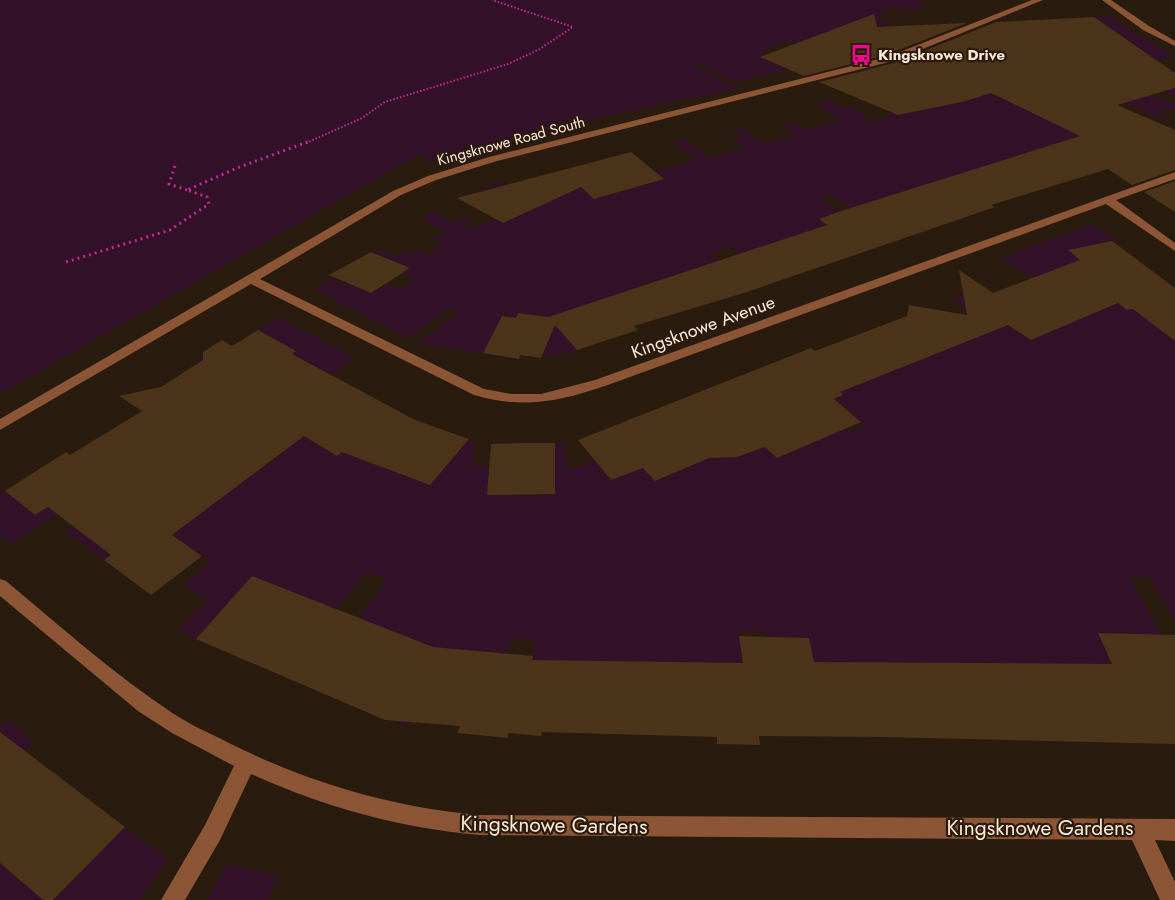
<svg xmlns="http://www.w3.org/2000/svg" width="1175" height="900" font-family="Jost,sans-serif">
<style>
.green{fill:#331129}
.building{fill:#4b3419}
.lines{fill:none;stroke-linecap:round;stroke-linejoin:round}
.path-far1{stroke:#c12898;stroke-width:2;stroke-dasharray:1.5 2;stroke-linecap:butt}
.path{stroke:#c12898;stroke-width:3;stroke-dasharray:2 4;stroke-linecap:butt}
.minor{fill:#8b5536;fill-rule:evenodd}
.labels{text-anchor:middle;stroke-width:4.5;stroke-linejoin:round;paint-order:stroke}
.far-poi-label{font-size:15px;font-weight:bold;fill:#ffe8d6;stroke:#291c0e;text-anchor:start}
.far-street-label{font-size:15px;fill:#ffe8d6;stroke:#291c0e}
.street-label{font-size:18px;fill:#ffe8d6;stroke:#291c0e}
.near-street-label{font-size:21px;fill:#ffe8d6;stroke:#291c0e}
</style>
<rect width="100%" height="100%" fill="#291c0e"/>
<path class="green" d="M0,0H917L915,1L926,5L921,7L924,9C908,15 899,3 880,10L887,14L879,17L885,20L881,22L897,28L812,51L788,41L763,50L766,52L757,55L790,70L734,82L698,63L693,65L739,89C635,109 530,132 429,163L422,153L0,394Z
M1111,16L1137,35L1175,54L1153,64L1175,71V97L1133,79L1125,83L1175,105V111L1168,108L1158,112L1167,116L1164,118L1175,125L1101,92L1094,95L1143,117L1079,135L1089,141L1018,164L1007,158L995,162L1005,168L961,184L994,204L991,205L950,181L894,238L830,195L820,198L847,218L811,230L755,266L731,247L712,253L721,262L708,295L684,272L640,285L643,289L628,294L654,320L650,322L623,293L578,307L563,334L578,351L541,358L556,323L546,316L519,313L516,318L502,316L483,353L417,343L458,313L448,309L407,338L315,290L331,279L339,283L345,282L371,293L388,283L400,288L415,279L403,273L410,268L373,252L379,249L398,257L405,252L410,254L416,250L428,255L443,244L433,239L446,231L423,221L427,218L423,216L434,211L452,222L464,217L470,221L464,225L471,229L494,219L503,223L519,216L514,209L481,190L502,181C527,208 531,204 565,195V172L594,199L664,178L655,171L697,160L673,142L685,139L710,158L746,148L733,139L743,136L731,128L738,126L763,143L796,135L781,125L791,122L805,130L841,120L816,104L829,100L842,108L851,106L868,116L863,118L870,122L887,118L886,117L892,114L886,110L896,108L874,91L914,113L921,112L911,105L919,80L966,101L972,99L1043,26L1024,20L1061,18L1086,35L1112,30L1094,17Z
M1093,224L1116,241L1068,250L1102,276L1112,298L1127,310L1140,307L1175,323V620L1149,577H1129L1162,635L1098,633L1116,673L814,662L810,642C800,635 785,635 775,643L791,736H778L764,631H739L743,663L669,662L673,736L637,735L556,661L553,733H542L544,695L531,664L535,640L511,638L508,654L447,649L406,726L378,716L426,645L359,618L388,579L366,572L286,677L320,603L252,576L196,639L177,629L208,601L184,584L211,562L155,523L104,560L65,531L110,501L95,489L11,545L0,535V494L5,491L36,515L110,467L112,429L127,420L174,449L221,377L195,361L203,357L247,382L258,330L279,317L355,358L279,411L255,473L276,458L265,450L297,428L315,443L337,456L398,411L430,485L469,439L475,444L473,466H489L487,495L555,494V443L563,442L570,470L595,461L611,480L643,468L655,481L680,470L634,418L637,417L654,435L713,441L728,457L745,454L749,448L708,389L777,458L791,452L771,365L850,432L864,425L839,403L835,404L831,400L843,395L838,391L871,377L831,344L836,343L875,374L933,354L891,322L895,321L938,352L992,330L952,299L963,294L1031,340L1071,323L1013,285L1017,283L1043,299L1057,293L1000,258Z
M8,719L34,744L25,750L32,756L0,781V726Z
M125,827L168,859L140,900H53Z
M0,863L43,900H0Z
M227,864L278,876L267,900H207Z"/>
<path class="building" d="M874,14L877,27L967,23L886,55L804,76L760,57Z
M1094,17L1175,73V88L1117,105L1175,130V170L1132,185L1108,169L991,205L995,207L747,292L634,326L638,330L577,350L555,325L541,358L520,355L519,359L483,353L502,316L516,318L518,313L548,317L827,225L819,219L838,212L1080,136L991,93L966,101L898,115L819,82L894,63L996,22Z
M631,152L664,179L594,199L581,187L503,223L457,198Z
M1175,181V212L1144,192Z
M1112,241L1175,288V341L1133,309L1127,310L1118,303L1031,340L1008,325L840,392L843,395L834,399L861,422L777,458L765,447L737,457L709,458L655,481L643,468L611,480L578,440L811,348L815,351L907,316L909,305L967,315L959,270L993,293L1080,260L1068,250Z
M371,252L410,268L371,293L329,275Z
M258,330L296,351L292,354L415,420L469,439L430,485L342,452L337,456L304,436L172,535L202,556L151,595L104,560L111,555L48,507L35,515L5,491L66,452L70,455L142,411L119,396L161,387L203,360V352L222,340L232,346Z
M523,443H555V494L487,495L491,444Z
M252,576L433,647L533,656L532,660L743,663L739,636L809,638L814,662L1112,664L1098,633L1175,635V744L885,737L759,736L760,745L717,744V737L542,732L541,736L508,733V738L457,733L460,726L385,720L196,639Z
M0,732L125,827L53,900H43L0,863Z"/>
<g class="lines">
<path class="path-far1" d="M306,143L362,118L385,102L508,64L538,50L573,27L492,0"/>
<path class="path" d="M175,166L169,184L187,190
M66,262L170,230L209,204L207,197L187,190L237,168L310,141"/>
<path class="minor" d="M1032,0H1043L893,61L497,161L436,180L401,195L260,279L484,389L511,394H541L595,380L1175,172V179L1116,200L1175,243V251L1106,204L605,386C557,402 523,409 474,395L251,284L0,430V419L393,191L428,176L489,157L887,57Z
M1102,0H1111L1149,26L1175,41V46L1143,30Z
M0,579L6,581C61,627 115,675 174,714C192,726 212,734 231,744C310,783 391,807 479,815L1175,819V841L1155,840L1175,882V900H1160L1132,840L479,835C399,828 324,807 251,774L220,840L185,900H161L205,825L234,766L172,733L138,711L0,596Z"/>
</g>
<defs>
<symbol id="bus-bare" viewBox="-9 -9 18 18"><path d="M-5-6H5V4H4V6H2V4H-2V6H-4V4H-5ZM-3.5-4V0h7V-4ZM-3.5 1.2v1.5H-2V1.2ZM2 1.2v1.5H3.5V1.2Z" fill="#ff0292" stroke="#291c0e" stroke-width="2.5" paint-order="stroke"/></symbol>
</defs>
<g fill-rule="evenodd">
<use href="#bus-bare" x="846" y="40" width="30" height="30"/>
</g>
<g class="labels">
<g class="far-poi-label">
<text x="878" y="60">Kingsknowe Drive</text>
</g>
<g class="far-street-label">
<text transform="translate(511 141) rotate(-15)" y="5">Kingsknowe Road South</text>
</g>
<g class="street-label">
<text transform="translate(703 327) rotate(-20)" y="6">Kingsknowe Avenue</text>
</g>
<g class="near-street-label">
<text transform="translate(554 825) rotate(1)" y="7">Kingsknowe Gardens</text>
<text x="1040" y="835">Kingsknowe Gardens</text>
</g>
</g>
</svg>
